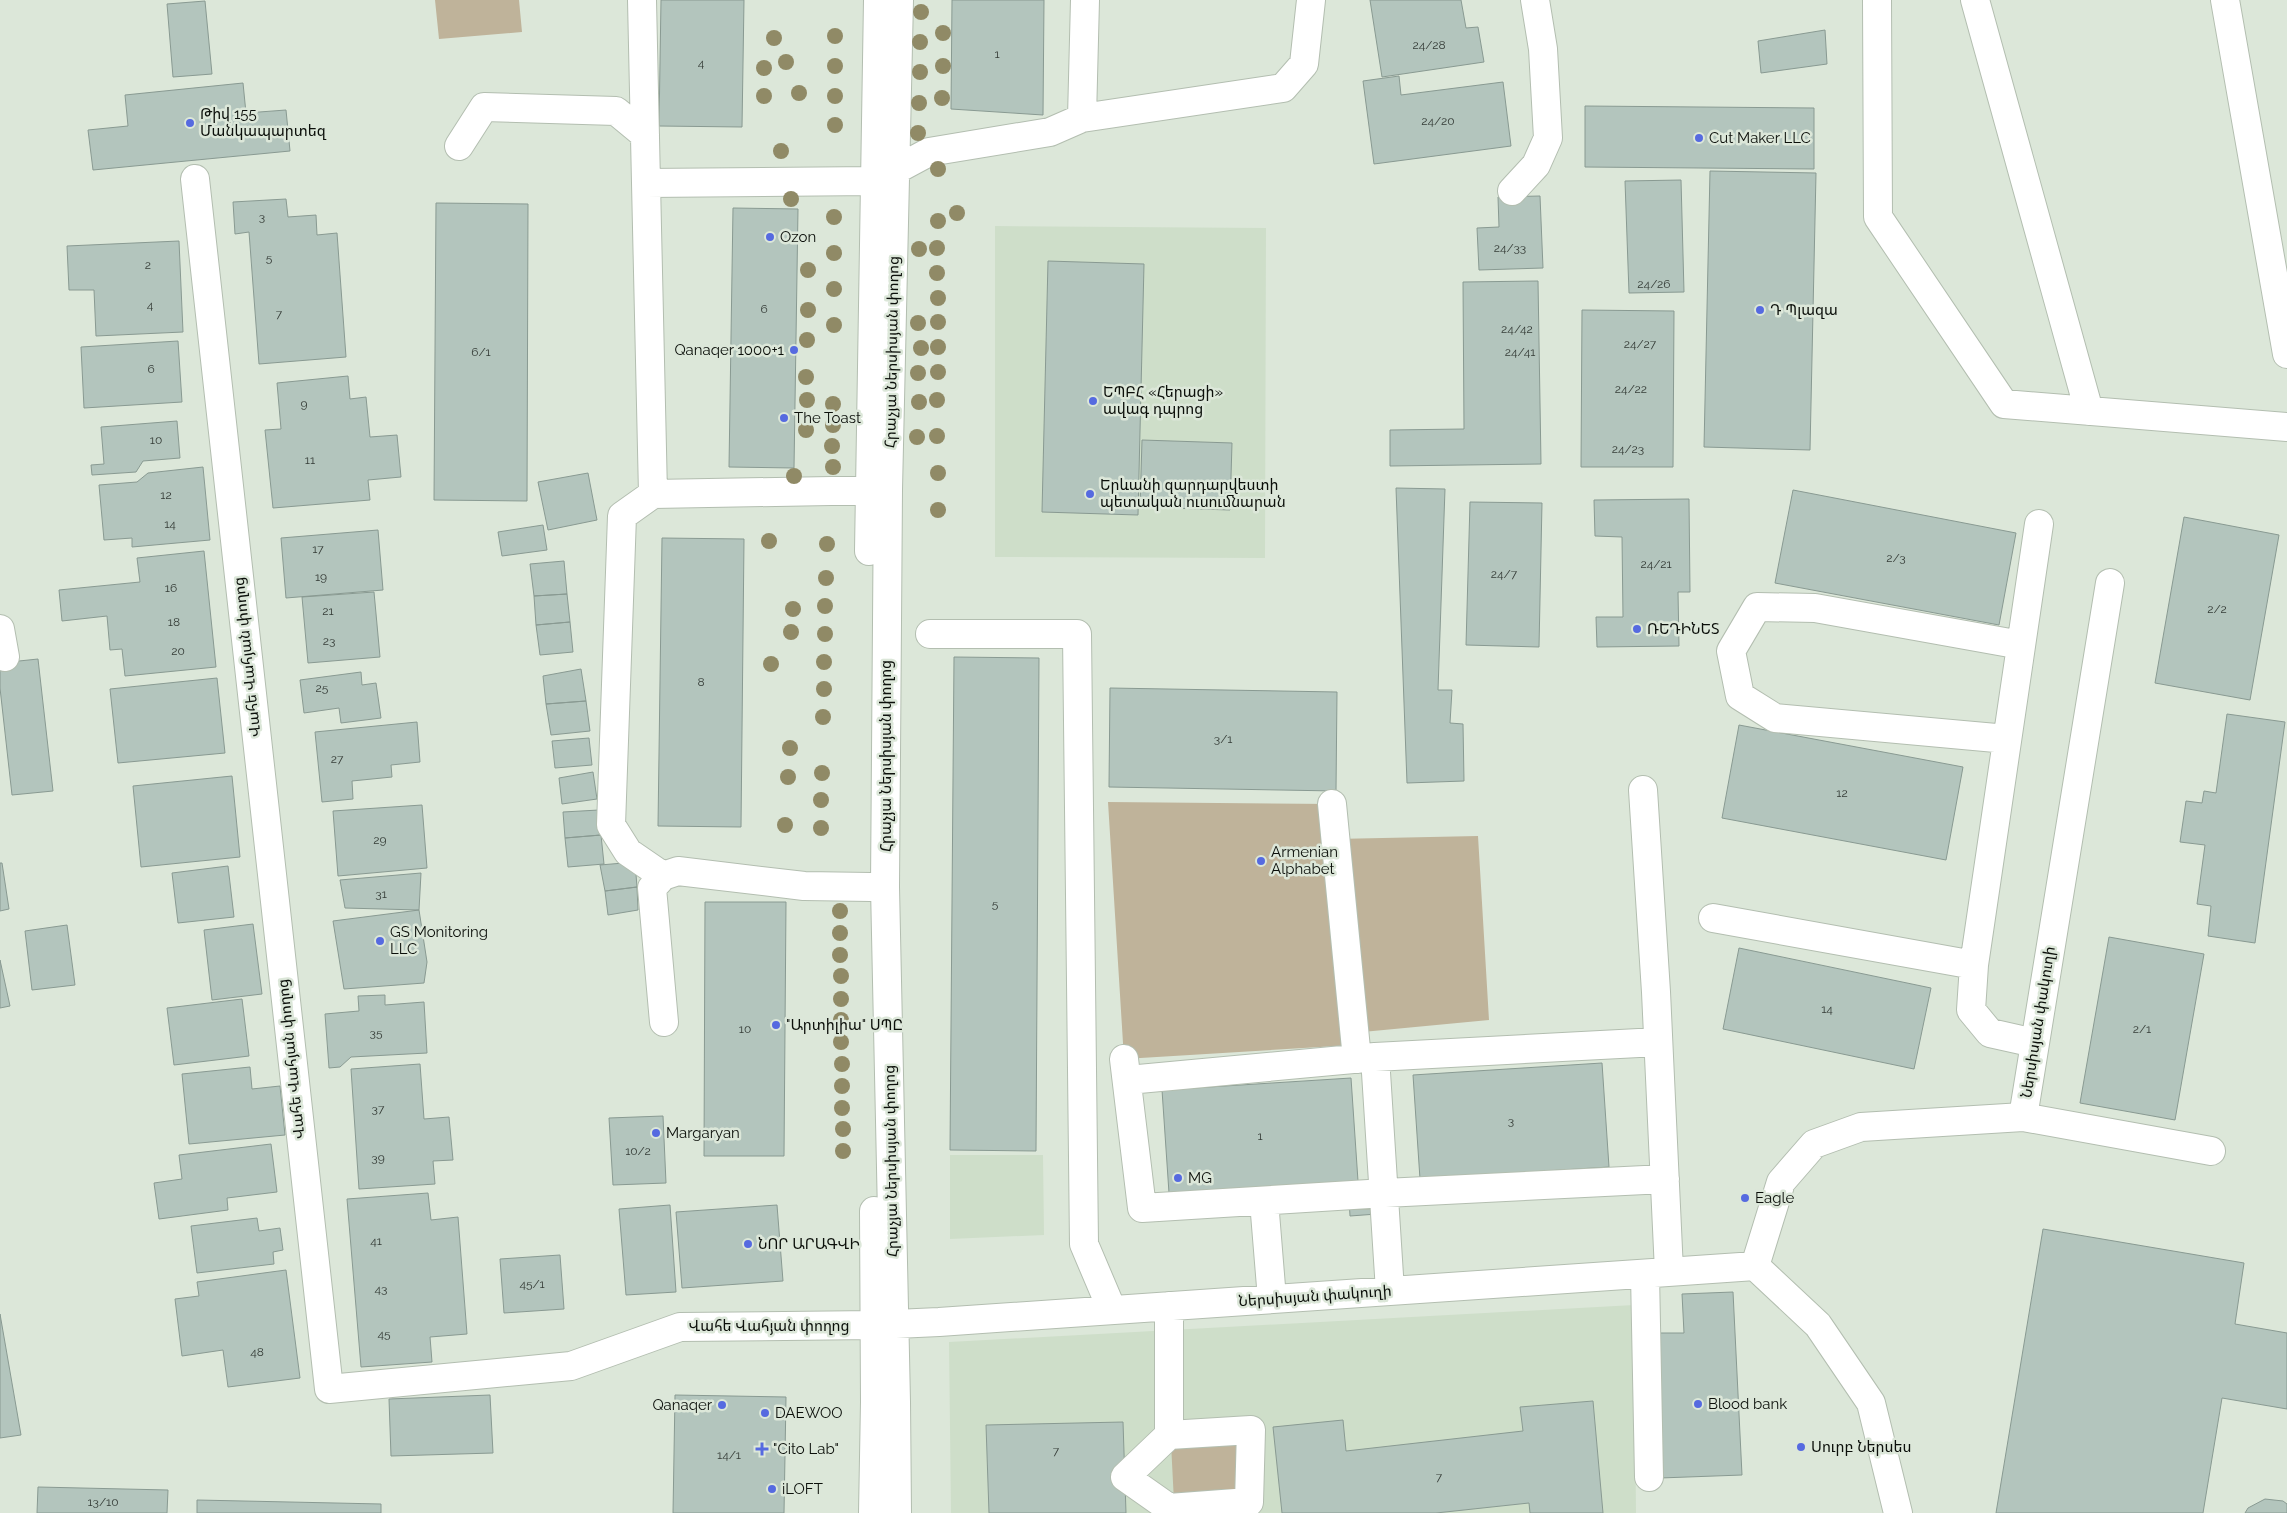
<svg xmlns="http://www.w3.org/2000/svg" width="2287" height="1513" font-family="Raleway,'Noto Sans Armenian',sans-serif">
<style>
.built{fill:#cedec9}
.green{fill:#bfb39a}
.building{fill:#b3c5bd;stroke:#899a92}
.lines{fill:none;stroke-linecap:round;stroke-linejoin:round}
.minor-casing{stroke:#b3beb0;stroke-width:30}
.minor{stroke:#fff;stroke-width:28}
.tree{fill:#908a66}
.poi-dot{fill:#566ae0;stroke:#dce7d9;stroke-width:2}
.labels{text-anchor:middle;stroke-width:5;stroke-linejoin:round;paint-order:stroke}
.number-label{font-size:12px;fill:#353c37}
.poi-label{font-size:15px;fill:#0b0f0a;stroke:#dce7d9;text-anchor:start}
.street-label{font-size:15px;fill:#0b0f0a;stroke:#dce7d9}
</style>
<rect width="100%" height="100%" fill="#dce7d9"/>
<path class="built" d="M995,226L1266,228L1265,558L995,557Z
M950,1155H1043L1044,1235L950,1239Z
M1634,1305L1636,1513H951L949,1342Z"/>
<path class="green" d="M435,0H519L522,32L439,39Z
M1108,802L1332,804L1335,839L1478,836L1489,1020L1352,1033L1353,1045L1124,1059Z
M1243,1438V1497L1174,1502L1171,1443Z"/>
<path class="building" d="M661,0H744L742,127L659,126Z
M952,0H1044L1043,115L951,109Z
M1370,0H1461L1466,28L1478,27L1484,62L1382,77Z
M205,1L212,74L173,77L167,4Z
M1825,30L1827,64L1761,73L1758,41Z
M1399,76L1401,95L1503,82L1511,146L1374,164L1363,81Z
M243,83L246,113L286,110L290,151L93,170L88,130L128,126L125,95Z
M1585,106L1814,108V169L1585,167Z
M1710,171L1816,173L1810,450L1704,447Z
M1681,180L1684,292L1629,293L1625,181Z
M1540,196L1543,268L1479,270L1477,228L1499,227L1498,197Z
M286,199L288,217L316,215L317,235L337,233L346,357L259,364L249,232L235,234L233,202Z
M436,203L528,204L527,501L434,500Z
M733,208L798,209L794,468L729,467Z
M179,241L183,332L96,336L94,290H69L67,246Z
M1048,261L1144,264L1138,515L1042,512Z
M1538,281L1541,464L1390,466V430L1464,429L1463,282Z
M1582,310L1674,311L1673,467H1581Z
M178,341L182,402L84,408L81,347Z
M348,376L350,399L366,397L370,437L397,435L401,477L368,480L370,500L273,508L265,430L281,429L277,383Z
M177,421L180,458L143,461L136,472L92,475L91,465L104,464L101,427Z
M1142,440L1232,443L1230,510L1140,507Z
M203,467L210,540L132,547V538L104,540L99,485L137,482L148,473Z
M588,473L597,520L548,530L538,482Z
M1396,488L1445,489L1438,690H1452L1450,723L1463,724L1464,781L1407,783Z
M1793,490L2016,533L1999,625L1775,583Z
M1689,499L1690,592H1678L1679,646L1597,647L1596,617H1623L1622,537L1595,536L1594,500Z
M1470,502L1542,503L1539,647L1466,645Z
M2184,517L2279,535L2250,700L2155,683Z
M543,525L547,550L502,556L498,532Z
M378,530L383,590L286,598L281,538Z
M662,538L744,539L741,827L658,826Z
M204,551L216,667L125,676L122,649L110,650L107,616L62,621L59,590L140,582L137,558Z
M564,561L567,594L534,596L530,564Z
M374,592L380,657L308,663L302,597Z
M567,594L570,622L536,625L534,596Z
M570,622L573,652L540,655L536,625Z
M954,657L1039,658L1036,1151L950,1150Z
M38,659L53,791L12,795L0,688V663Z
M581,669L586,701L546,704L543,676Z
M361,672L362,685L376,683L381,718L341,723L339,708L304,713L300,680Z
M217,678L225,753L118,763L110,689Z
M1110,688L1337,692L1336,791L1109,787Z
M586,701L590,731L551,735L546,704Z
M2227,714L2285,722L2255,943L2208,936L2211,906L2197,904L2205,845L2180,842L2186,801L2202,803L2204,791L2216,793Z
M417,722L420,762L391,765L392,777L352,781L353,799L322,802L315,732Z
M1739,725L1963,767L1946,860L1722,818Z
M589,738L592,765L555,768L552,741Z
M593,772L597,799L562,804L559,778Z
M232,776L240,857L141,867L133,786Z
M422,805L427,868L338,876L333,811Z
M599,810L601,835L565,838L563,812Z
M601,835L604,864L568,867L565,838Z
M635,862L637,887L605,891L600,865Z
M0,863H2L9,909L0,911Z
M228,866L234,917L178,923L172,873Z
M421,873L419,910L345,908L340,880Z
M637,887L638,910L608,915L605,891Z
M705,902H786L784,1156H704Z
M419,910L427,962L424,983L344,989L333,921Z
M253,924L262,994L212,1000L204,930Z
M67,925L75,985L32,990L25,931Z
M2109,937L2204,954L2175,1120L2080,1103Z
M1739,948L1931,988L1914,1069L1723,1029Z
M0,960L10,1006L0,1008Z
M385,995V1005L424,1002L427,1053L351,1057L340,1067L329,1068L325,1014L359,1011L358,996Z
M242,999L249,1056L174,1065L167,1008Z
M1602,1063L1609,1167L1420,1179L1413,1075Z
M420,1064L424,1119L449,1117L453,1160L433,1161L435,1184L359,1189L351,1069Z
M250,1067L252,1089L280,1086L285,1135L189,1144L182,1074Z
M1351,1078L1358,1181L1169,1193L1162,1090Z
M663,1116L666,1183L613,1185L609,1118Z
M271,1144L277,1192L227,1198L228,1210L159,1219L154,1183L182,1179L179,1155Z
M428,1193L431,1220L458,1217L467,1334L430,1337L432,1362L361,1367L347,1199Z
M1377,1198V1214L1350,1216L1349,1199Z
M670,1205L676,1292L626,1295L619,1209Z
M777,1205L783,1281L682,1288L676,1212Z
M257,1218L259,1231L280,1228L283,1250L273,1252L274,1264L197,1273L191,1226Z
M2043,1229L2244,1263L2235,1324L2287,1333V1409L2222,1398L2203,1513H1996Z
M560,1255L564,1309L504,1313L500,1259Z
M286,1270L300,1378L228,1387L223,1350L182,1356L175,1299L199,1296L197,1282Z
M1733,1292L1742,1475L1660,1478L1657,1333H1684L1682,1294Z
M0,1314L21,1435L0,1438Z
M490,1395L493,1453L391,1456L389,1399Z
M675,1395L786,1397L784,1513H673Z
M1593,1401L1603,1513H1530L1529,1503L1436,1513H1282L1273,1427L1343,1420L1346,1451L1523,1431L1520,1407Z
M1123,1422L1126,1513H989L986,1425Z
M38,1487L168,1490L167,1513H37Z
M2265,1499L2283,1501L2287,1504V1513H2245L2248,1508Z
M197,1500L381,1504V1513H197Z"/>
<g class="lines">
<defs>
<path id="minor" d="M642,0L646,183L875,181L929,152L1050,132L1082,118L1283,88L1304,64L1311,0
M1877,0L1878,217L2004,404L2287,427
M1975,0L2089,411
M2225,0L2287,354
M1082,118L1085,0
M459,146L484,107L616,111L645,135
M195,179L329,1389L571,1366L680,1327L874,1325L939,1322L1755,1266L1818,1325L1871,1403L1898,1513
M646,183L653,494
M1512,191L1536,165L1548,138L1543,49L1535,0
M869,551L878,0
M0,629L5,657
M930,634H1077L1084,1244L1112,1310
M2007,739L1775,718L1740,696L1731,651L1757,607L1815,608L2021,645
M1643,790L1656,992L1669,1271
M1332,804L1357,1059
M663,876L628,852L611,825L622,516L653,494L887,490
M1713,918L1974,965
M664,1022L652,888L663,876L678,871L804,886L871,887
M2035,1043L1990,1033L1971,1010L1974,965L2039,524
M1375,1057L1390,1291
M1124,1059L1142,1208L1385,1193L1665,1179
M1128,1080L1375,1057L1658,1042
M2023,1117L2211,1151
M1264,1201L1272,1299
M1755,1266L1781,1182L1814,1144L1861,1127L2023,1117L2110,583
M1645,1274L1649,1477
M1169,1435L1251,1430L1249,1502L1169,1508L1125,1477L1169,1435V1306
M873,1513L875,1402L874,1211
M897,1513L896,1402L885,887L888,490L899,0"/>
</defs>
<use href="#minor" class="minor-casing"/>
<use href="#minor" class="minor"/>
</g>
<g class="tree">
<circle cx="921" cy="12" r="8"/>
<circle cx="943" cy="33" r="8"/>
<circle cx="835" cy="36" r="8"/>
<circle cx="774" cy="38" r="8"/>
<circle cx="920" cy="42" r="8"/>
<circle cx="786" cy="62" r="8"/>
<circle cx="835" cy="66" r="8"/>
<circle cx="943" cy="66" r="8"/>
<circle cx="764" cy="68" r="8"/>
<circle cx="920" cy="72" r="8"/>
<circle cx="799" cy="93" r="8"/>
<circle cx="764" cy="96" r="8"/>
<circle cx="835" cy="96" r="8"/>
<circle cx="942" cy="98" r="8"/>
<circle cx="919" cy="103" r="8"/>
<circle cx="835" cy="125" r="8"/>
<circle cx="918" cy="133" r="8"/>
<circle cx="781" cy="151" r="8"/>
<circle cx="938" cy="169" r="8"/>
<circle cx="791" cy="199" r="8"/>
<circle cx="957" cy="213" r="8"/>
<circle cx="834" cy="217" r="8"/>
<circle cx="938" cy="221" r="8"/>
<circle cx="937" cy="248" r="8"/>
<circle cx="919" cy="249" r="8"/>
<circle cx="834" cy="253" r="8"/>
<circle cx="808" cy="270" r="8"/>
<circle cx="937" cy="273" r="8"/>
<circle cx="834" cy="289" r="8"/>
<circle cx="938" cy="298" r="8"/>
<circle cx="808" cy="310" r="8"/>
<circle cx="938" cy="322" r="8"/>
<circle cx="918" cy="323" r="8"/>
<circle cx="834" cy="325" r="8"/>
<circle cx="807" cy="340" r="8"/>
<circle cx="938" cy="347" r="8"/>
<circle cx="921" cy="348" r="8"/>
<circle cx="938" cy="372" r="8"/>
<circle cx="918" cy="373" r="8"/>
<circle cx="806" cy="377" r="8"/>
<circle cx="807" cy="400" r="8"/>
<circle cx="937" cy="400" r="8"/>
<circle cx="919" cy="402" r="8"/>
<circle cx="833" cy="404" r="8"/>
<circle cx="833" cy="425" r="8"/>
<circle cx="806" cy="430" r="8"/>
<circle cx="937" cy="436" r="8"/>
<circle cx="917" cy="437" r="8"/>
<circle cx="832" cy="446" r="8"/>
<circle cx="833" cy="467" r="8"/>
<circle cx="938" cy="473" r="8"/>
<circle cx="794" cy="476" r="8"/>
<circle cx="938" cy="510" r="8"/>
<circle cx="769" cy="541" r="8"/>
<circle cx="827" cy="544" r="8"/>
<circle cx="826" cy="578" r="8"/>
<circle cx="825" cy="606" r="8"/>
<circle cx="793" cy="609" r="8"/>
<circle cx="791" cy="632" r="8"/>
<circle cx="825" cy="634" r="8"/>
<circle cx="824" cy="662" r="8"/>
<circle cx="771" cy="664" r="8"/>
<circle cx="824" cy="689" r="8"/>
<circle cx="823" cy="717" r="8"/>
<circle cx="790" cy="748" r="8"/>
<circle cx="822" cy="773" r="8"/>
<circle cx="788" cy="777" r="8"/>
<circle cx="821" cy="800" r="8"/>
<circle cx="785" cy="825" r="8"/>
<circle cx="821" cy="828" r="8"/>
<circle cx="840" cy="911" r="8"/>
<circle cx="840" cy="933" r="8"/>
<circle cx="840" cy="955" r="8"/>
<circle cx="841" cy="976" r="8"/>
<circle cx="841" cy="999" r="8"/>
<circle cx="841" cy="1020" r="8"/>
<circle cx="841" cy="1042" r="8"/>
<circle cx="842" cy="1064" r="8"/>
<circle cx="842" cy="1086" r="8"/>
<circle cx="842" cy="1108" r="8"/>
<circle cx="843" cy="1129" r="8"/>
<circle cx="843" cy="1151" r="8"/>
</g>
<g class="poi-dot">
<circle cx="190" cy="123" r="5"/>
<circle cx="1699" cy="138" r="5"/>
<circle cx="770" cy="237" r="5"/>
<circle cx="1760" cy="310" r="5"/>
<circle cx="794" cy="350" r="5"/>
<circle cx="1093" cy="401" r="5"/>
<circle cx="784" cy="418" r="5"/>
<circle cx="1090" cy="494" r="5"/>
<circle cx="1637" cy="629" r="5"/>
<circle cx="1261" cy="861" r="5"/>
<circle cx="380" cy="941" r="5"/>
<circle cx="776" cy="1025" r="5"/>
<circle cx="656" cy="1133" r="5"/>
<circle cx="1178" cy="1178" r="5"/>
<circle cx="1745" cy="1198" r="5"/>
<circle cx="748" cy="1244" r="5"/>
<circle cx="1698" cy="1404" r="5"/>
<circle cx="722" cy="1405" r="5"/>
<circle cx="765" cy="1413" r="5"/>
<circle cx="1801" cy="1447" r="5"/>
<path d="M759.5 1441.5h5v5h5v5h-5v5h-5v-5h-5v-5h5z"/>
<circle cx="772" cy="1489" r="5"/>
</g>
<g class="labels">
<g class="number-label">
<text x="1429" y="49">24/28</text>
<text x="997" y="58">1</text>
<text x="701" y="67">4</text>
<text x="1438" y="125">24/20</text>
<text x="262" y="221">3</text>
<text x="1510" y="252">24/33</text>
<text x="269" y="262">5</text>
<text x="148" y="269">2</text>
<text x="1654" y="288">24/26</text>
<text x="150" y="309">4</text>
<text x="764" y="313">6</text>
<text x="279" y="318">7</text>
<text x="1517" y="333">24/42</text>
<text x="1640" y="348">24/27</text>
<text x="481" y="356">6/1</text>
<text x="1520" y="356">24/41</text>
<text x="151" y="373">6</text>
<text x="1631" y="393">24/22</text>
<text x="304" y="408">9</text>
<text x="156" y="444">10</text>
<text x="1628" y="453">24/23</text>
<text x="310" y="464">11</text>
<text x="166" y="499">12</text>
<text x="170" y="528">14</text>
<text x="318" y="553">17</text>
<text x="1896" y="562">2/3</text>
<text x="1656" y="568">24/21</text>
<text x="1504" y="578">24/7</text>
<text x="321" y="581">19</text>
<text x="171" y="592">16</text>
<text x="2217" y="613">2/2</text>
<text x="328" y="615">21</text>
<text x="174" y="626">18</text>
<text x="329" y="645">23</text>
<text x="178" y="655">20</text>
<text x="701" y="686">8</text>
<text x="322" y="692">25</text>
<text x="1223" y="743">3/1</text>
<text x="337" y="763">27</text>
<text x="1842" y="797">12</text>
<text x="380" y="844">29</text>
<text x="381" y="898">31</text>
<text x="995" y="908">5</text>
<text x="1827" y="1013">14</text>
<text x="745" y="1033">10</text>
<text x="2142" y="1033">2/1</text>
<text x="376" y="1037">35</text>
<text x="378" y="1113">37</text>
<text x="1511" y="1125">3</text>
<text x="1260" y="1140">1</text>
<text x="638" y="1155">10/2</text>
<text x="378" y="1162">39</text>
<text x="376" y="1245">41</text>
<text x="532" y="1288">45/1</text>
<text x="381" y="1293">43</text>
<text x="384" y="1338">45</text>
<text x="257" y="1356">48</text>
<text x="1056" y="1455">7</text>
<text x="729" y="1459">14/1</text>
<text x="1439" y="1481">7</text>
<text x="103" y="1506">13/10</text>
</g>
<g class="poi-label">
<text x="200" y="119">Թիվ 155<tspan x="200" dy="17">Մանկապարտեզ</tspan></text>
<text x="1709" y="143">Cut Maker LLC</text>
<text x="780" y="242">Ozon</text>
<text x="1770" y="315">Դ Պլազա</text>
<text x="784" y="355" text-anchor="end">Qanaqer 1000+1</text>
<text x="1103" y="397">ԵՊԲՀ «Հերացի»<tspan x="1103" dy="17">ավագ դպրոց</tspan></text>
<text x="794" y="423">The Toast</text>
<text x="1100" y="490">Երևանի զարդարվեստի<tspan x="1100" dy="17">պետական ուսումնարան</tspan></text>
<text x="1647" y="634">ՌԵԴԻՆԵՏ</text>
<text x="1271" y="857">Armenian<tspan x="1271" dy="17">Alphabet</tspan></text>
<text x="390" y="937">GS Monitoring<tspan x="390" dy="17">LLC</tspan></text>
<text x="786" y="1030">"Արտիլիա" ՍՊԸ</text>
<text x="666" y="1138">Margaryan</text>
<text x="1188" y="1183">MG</text>
<text x="1755" y="1203">Eagle</text>
<text x="758" y="1249">ՆՈՐ ԱՐԱԳՎԻ</text>
<text x="1708" y="1409">Blood bank</text>
<text x="712" y="1410" text-anchor="end">Qanaqer</text>
<text x="775" y="1418">DAEWOO</text>
<text x="1811" y="1452">Սուրբ Ներսես</text>
<text x="773" y="1454">"Cito Lab"</text>
<text x="782" y="1494">iLOFT</text>
</g>
<g class="street-label">
<text transform="translate(892 352) rotate(-89)" y="5">Հրաչյա Ներսիսյան փողոց</text>
<text transform="translate(247 657) rotate(-96)" y="5">Վահե Վահյան փողոց</text>
<text transform="translate(886 756) rotate(-90)" y="5">Հրաչյա Ներսիսյան փողոց</text>
<text transform="translate(2038 1022) rotate(-81)" y="5">Ներսիսյան փակուղի</text>
<text transform="translate(291 1059) rotate(-96)" y="5">Վահե Վահյան փողոց</text>
<text transform="translate(891 1161) rotate(-91)" y="5">Հրաչյա Ներսիսյան փողոց</text>
<text transform="translate(1315 1296) rotate(-4)" y="5">Ներսիսյան փակուղի</text>
<text x="769" y="1331">Վահե Վահյան փողոց</text>
</g>
</g>
</svg>
